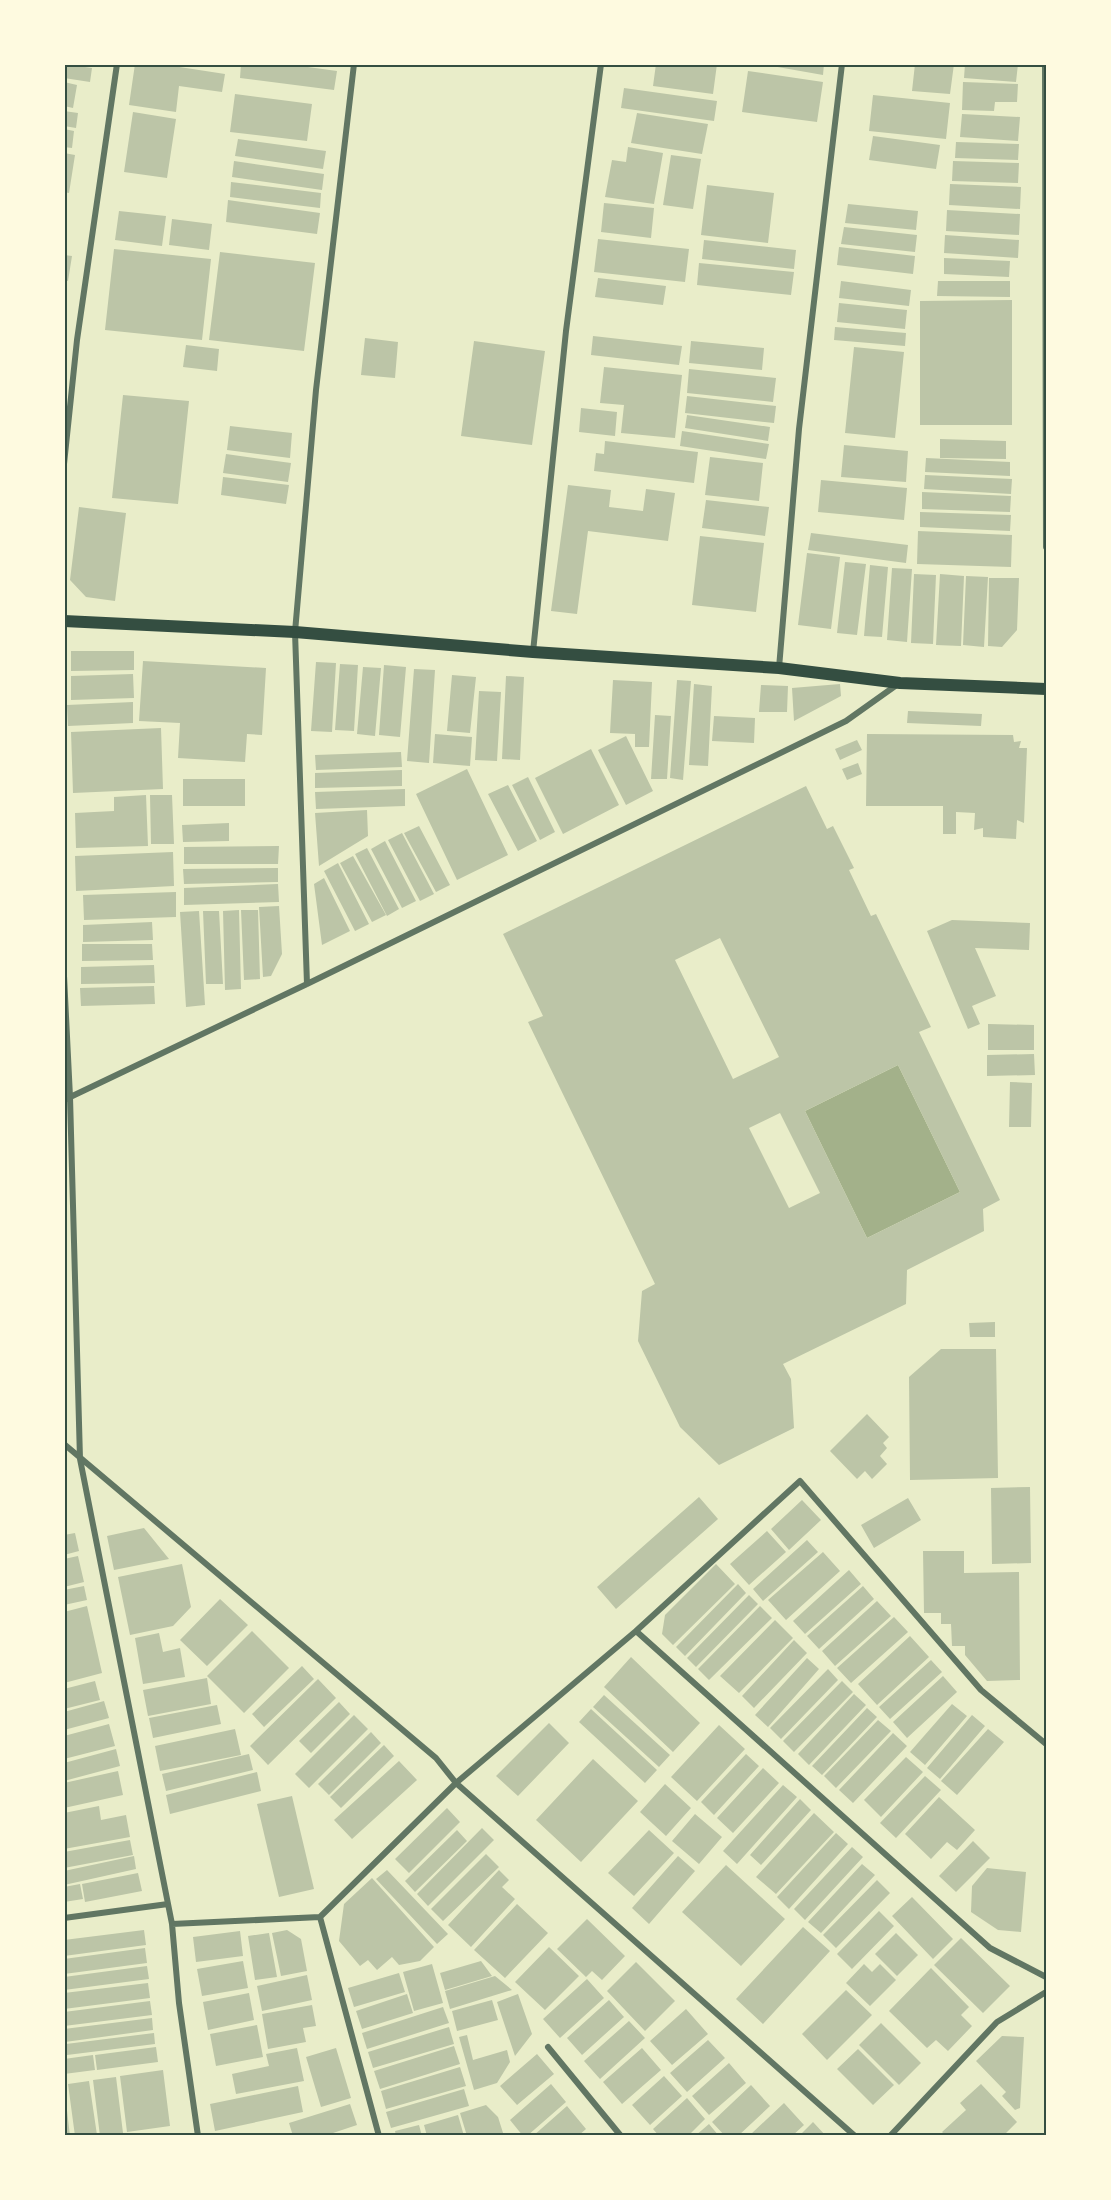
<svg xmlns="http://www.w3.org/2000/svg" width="1111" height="2200" font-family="'DM Sans',sans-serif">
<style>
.water{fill:#a3b18a}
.building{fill:#bcc5a7;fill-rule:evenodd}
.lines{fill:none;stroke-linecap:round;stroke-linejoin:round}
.minor{stroke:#617663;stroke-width:6}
.secondary{stroke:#344e41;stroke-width:12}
.neatline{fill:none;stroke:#344e41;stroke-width:2}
</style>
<rect width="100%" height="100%" fill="#e9edc9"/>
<path class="water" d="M898,1065L960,1192L867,1238L805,1111Z"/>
<path class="building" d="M64,64L92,68L90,82L64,78Z
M135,64H160L225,74L222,92L179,86L176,112L129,105Z
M241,64H286L337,71L334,90L240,78Z
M656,64H717L713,94L653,86Z
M760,64H824L823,75Z
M915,64H954L950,94L912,91Z
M965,64H1018L1016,82L964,78Z
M748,71L823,82L817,122L742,112Z
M64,82L77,85L73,108L64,106Z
M963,82L1018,84L1017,102H995L994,111L962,110Z
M624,88L717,101L714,121L621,108Z
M235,94L312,104L307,141L230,132Z
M873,95L950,103L946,139L869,131Z
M64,111L78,113L76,128L64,126Z
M133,112L176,119L167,178L124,172Z
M637,113L708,124L702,154L631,143Z
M962,114L1020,117L1018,141L960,137Z
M64,129L74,131L72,148L64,147Z
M873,136L940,145L936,169L869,160Z
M238,139L326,151L323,169L235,156Z
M956,142L1019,144L1018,160L955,158Z
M628,147L663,153L654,204L605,197L612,160L626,162Z
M64,153L75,155L69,193L64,192Z
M671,155L701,159L693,209L663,205Z
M234,161L324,174L322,190L232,177Z
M953,161L1019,163L1018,183L952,181Z
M231,182L321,193L320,208L230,197Z
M950,184L1021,187L1020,209L949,205Z
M707,185L774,193L768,243L701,235Z
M228,200L320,213L317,234L226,222Z
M604,203L654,208L651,238L601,232Z
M848,204L918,211L916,230L845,223Z
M947,210L1020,214L1019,235L946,231Z
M119,211L166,216L162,246L115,240Z
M172,219L212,224L209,250L169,245Z
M844,227L917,235L915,252L841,244Z
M945,235L1019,240L1018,258L944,253Z
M598,239L689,249L685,282L594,272Z
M704,240L796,250L794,269L702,259Z
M839,247L915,256L913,274L837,265Z
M114,249L211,259L202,340L105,330Z
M220,252L315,263L304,351L209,340Z
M64,255L72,256L68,281L64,280Z
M944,258L1010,261L1009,277L944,274Z
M699,263L794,272L791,295L697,285Z
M598,278L666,286L663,305L595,297Z
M841,281L911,290L909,306L839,298Z
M938,281H1010V297L937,296Z
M1012,300V425H920V301Z
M839,303L907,310L905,329L837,322Z
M835,327L906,333L905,346L834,340Z
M593,336L682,346L679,365L591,355Z
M365,338L398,342L395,378L361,375Z
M474,341L545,351L532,445L461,436Z
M691,341L764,348L762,370L689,363Z
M186,345L219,349L217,371L183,367Z
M854,347L904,352L895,438L845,433Z
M604,367L682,375L675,438L621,433L624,405L600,403Z
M689,369L776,378L773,402L687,393Z
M123,395L189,401L178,504L112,498Z
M687,396L776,406L774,423L685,413Z
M581,408L617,412L615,436L579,432Z
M687,415L770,427L768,441L685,428Z
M230,426L292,433L290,458L227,450Z
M682,431L769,444L766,459L680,446Z
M940,439L1006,441V459L940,458Z
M605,441L698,452L694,483L594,471L596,453L604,454Z
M844,445L908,451L906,482L841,477Z
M226,454L291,463L288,482L223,473Z
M710,457L763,463L759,501L705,495Z
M926,458L1010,462V476L925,472Z
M925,475L1012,479L1011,494L924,489Z
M223,477L289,485L286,504L221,495Z
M821,480L907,488L904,520L818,512Z
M568,485L611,490L609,507L643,511L646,489L675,493L668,541L588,531L577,614L551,611Z
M922,492L1011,496L1010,512L922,509Z
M706,500L769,507L765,536L702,528Z
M79,507L126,513L115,601L86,597L70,580Z
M920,512L1011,515L1010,531L920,527Z
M918,531L1012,535L1011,567L917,564Z
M811,533L908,545L906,563L808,550Z
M700,536L764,543L756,612L692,605Z
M807,553L840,557L831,629L798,625Z
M845,562L866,564L857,635L837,633Z
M870,565L888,567L882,637L864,636Z
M892,568L912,569L907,642L887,640Z
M914,574L936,575L933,644L911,643Z
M940,574L964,576L961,646L936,645Z
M966,576L988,577L984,647L963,645Z
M989,578H1019L1017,630L1002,647L988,646Z
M71,651H134V670L71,671Z
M143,661L266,668L262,735L247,734L245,762L178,758L180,723L139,721Z
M316,662L336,663L332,732L311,731Z
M340,664L358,665L354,731L335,730Z
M384,665L406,667L400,737L379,735Z
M363,667L381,668L375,736L357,734Z
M414,669L435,670L429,763L407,761Z
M133,674L134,698L71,700V676Z
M452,675L476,677L470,733L447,731Z
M506,676L524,677L520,760L502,759Z
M613,680L652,682L649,747H635V734L610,733Z
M677,680L691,681L683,780L670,778Z
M694,684L712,686L708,766L689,765Z
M840,684L841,696L794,721L792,688Z
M761,685L788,686L787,712H759Z
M479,691L501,692L497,761L475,760Z
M133,702V723L68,726L67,705Z
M908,711L982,714L981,726L907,723Z
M655,715L671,716L667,779H651Z
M714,716L755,718L754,743L712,741Z
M161,728L163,789L73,793L71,732Z
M435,734L472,737L470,766L433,763Z
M867,734L1013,735L1014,742L1021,741L1019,748H1027L1024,823L1017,820L1016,839L983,837V828L974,830L975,813L956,812V834H943V806H866Z
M626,736L653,791L626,805L598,750Z
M857,740L862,750L840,760L835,749Z
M591,749L619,805L563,834L535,778Z
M401,752L402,767L316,770L315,755Z
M858,763L862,774L847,780L842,769Z
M467,769L508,855L457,880L416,794Z
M402,770V786L315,788V773Z
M528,777L555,832L540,840L512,785Z
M183,779H245V806H183Z
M508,785L537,841L518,851L488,794Z
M806,786L827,829L833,826L854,868L849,870L871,916L876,914L931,1027L919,1032L1000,1200L983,1209L984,1231L907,1270L906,1304L783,1364L791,1379L794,1428L719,1465L680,1427L638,1341L642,1291L655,1284L528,1022L543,1016L503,934ZM720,938L779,1057L733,1079L675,960ZM898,1065L960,1192L867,1238L805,1111ZM780,1113L820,1193L789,1208L749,1128Z
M405,789V806L316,809L315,792Z
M146,795L148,846L76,848L75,813L114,811V797Z
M150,795H172L174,844H151Z
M367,810L368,836L319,866L315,813Z
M229,823V841L183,842L182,825Z
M419,826L450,885L436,892L404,833Z
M402,833L434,894L420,901L388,840Z
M385,841L416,901L402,908L371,849Z
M279,846L278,864H184V847Z
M367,848L399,909L387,916L355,854Z
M173,852L174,886L76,891L75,856Z
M353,856L386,915L372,922L340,863Z
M338,863L369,924L355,931L324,871Z
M278,868V882L184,884L183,869Z
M324,878L350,931L322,945L314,884Z
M278,884L279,902L184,905V888Z
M176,892V917L84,920L83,895Z
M279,906L282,954L271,976L263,977L259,907Z
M239,910L241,989L225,990L223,911Z
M241,910H258L260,979L244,980Z
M199,911L205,1005L186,1007L180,912Z
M203,911H219L223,984H206Z
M952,920L1030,923L1029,950L975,948L996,996L972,1006L980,1024L968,1029L927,931Z
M152,922L153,940L83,942V925Z
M82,944H152L153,960L82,961Z
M154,965L155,983L81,984V967Z
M154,986L155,1004L81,1006L80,988Z
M988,1024L1034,1025V1050H988Z
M1034,1054L1035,1075L987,1076V1055Z
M1010,1082L1032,1083L1031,1127H1009Z
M995,1322V1337H970L969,1323Z
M941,1349H996L998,1478L910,1480L909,1377Z
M867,1414L889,1437L883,1443L887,1448L880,1456L887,1464L872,1479L865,1471L857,1479L830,1451Z
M1030,1487L1031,1563L992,1564L991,1488Z
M699,1497L718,1519L616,1609L597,1587Z
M908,1498L921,1520L874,1548L861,1525Z
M802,1500L821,1520L789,1550L771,1529Z
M144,1528L169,1559L114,1570L107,1536Z
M767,1531L786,1552L749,1585L730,1564Z
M75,1533L79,1551L64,1555V1535Z
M807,1540L818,1552L763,1601L753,1589Z
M923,1551H964V1573L1019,1572L1020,1680L987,1681L965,1655V1646H952L951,1624H941V1613H924Z
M823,1552L840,1571L786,1620L768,1600Z
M78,1556L84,1582L64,1587V1559Z
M182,1564L191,1607L173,1626L130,1635L118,1577Z
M716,1564L735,1584L673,1645L662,1634L665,1615Z
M849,1570L861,1584L805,1634L793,1621Z
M738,1584L746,1593L685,1656L676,1647Z
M84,1586L87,1600L64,1605V1590Z
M863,1586L874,1599L819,1649L807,1636Z
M749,1595L758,1604L696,1667L687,1658Z
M220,1599L248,1625L207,1666L180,1640Z
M877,1601L891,1616L835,1666L822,1651Z
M87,1606L102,1673L64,1683V1612Z
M760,1606L772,1618L709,1680L698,1669Z
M894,1617L908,1632L851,1683L837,1668Z
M775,1620L793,1638L739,1693L720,1676Z
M252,1631L289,1668L244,1713L207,1676Z
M159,1633L163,1652L180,1648L185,1677L143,1684L135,1638Z
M910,1636L929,1657L877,1705L858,1684Z
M794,1640L807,1653L754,1708L742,1696Z
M631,1657L700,1723L673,1752L604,1687Z
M807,1658L819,1669L768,1727L755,1715Z
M931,1660L942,1672L890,1719L879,1707Z
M302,1666L314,1679L264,1727L252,1714Z
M828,1669L838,1680L781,1739L770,1728Z
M943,1676L957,1692L907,1738L893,1722Z
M207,1678L211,1704L148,1716L143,1690Z
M318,1679L336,1698L268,1765L250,1746Z
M95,1681L100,1700L64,1709V1689Z
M842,1681L853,1692L794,1752L783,1741Z
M854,1694L866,1705L809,1765L798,1754Z
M604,1695L670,1755L659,1767L593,1707Z
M104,1701L109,1718L64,1730V1712Z
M339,1702L350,1714L311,1753L299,1741Z
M952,1704L967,1716L925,1765L910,1752Z
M217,1705L221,1724L153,1738L149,1718Z
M867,1708L877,1717L822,1775L812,1766Z
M591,1709L657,1770L645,1783L579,1722Z
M354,1715L368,1729L309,1788L295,1774Z
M972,1715L985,1726L940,1779L927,1768Z
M878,1720L891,1731L836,1788L824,1776Z
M549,1723L569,1743L518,1796L496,1776Z
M109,1724L115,1746L64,1759V1736Z
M719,1725L745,1749L697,1801L671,1777Z
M235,1729L241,1755L160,1771L155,1746Z
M988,1729L1004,1742L957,1795L941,1781Z
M371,1732L381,1743L329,1795L318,1784Z
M893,1733L907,1746L853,1803L839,1790Z
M384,1745L394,1756L341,1808L330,1797Z
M116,1749L120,1766L64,1781V1763Z
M249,1754L253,1770L166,1791L162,1774Z
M746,1754L759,1766L714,1815L701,1802Z
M906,1757L923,1772L881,1817L864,1800Z
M593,1759L638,1801L581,1862L536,1820Z
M399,1761L417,1780L352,1839L334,1820Z
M763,1768L779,1783L733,1833L717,1818Z
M118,1771L123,1795L64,1808V1783Z
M257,1772L261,1791L170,1814L166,1795Z
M925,1776L941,1790L896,1838L880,1823Z
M665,1784L691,1808L666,1836L640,1812Z
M783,1785L797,1797L737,1864L723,1851Z
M292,1796L314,1889L279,1897L257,1804Z
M939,1797L975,1830L957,1850L947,1842L931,1859L905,1834Z
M800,1799L811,1810L761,1865L750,1855Z
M99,1806L101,1820L126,1815L130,1837L64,1849V1813Z
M447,1808L460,1822L409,1873L395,1859Z
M814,1813L834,1832L776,1894L756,1877Z
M695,1814L722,1837L699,1864L672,1841Z
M482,1828L494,1840L428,1906L417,1894Z
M457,1830L467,1841L415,1892L405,1881Z
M649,1830L674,1853L634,1896L608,1873Z
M836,1833L848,1844L789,1909L777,1897Z
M130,1840L133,1855L64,1868V1852Z
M973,1841L990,1858L956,1892L939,1876Z
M852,1847L863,1857L805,1920L794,1909Z
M486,1854L499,1867L443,1921L431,1909Z
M134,1856L136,1869L64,1885V1871Z
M678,1856L695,1871L649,1924L632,1908Z
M862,1864L875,1875L821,1933L808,1922Z
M726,1865L785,1919L741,1966L682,1912Z
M987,1868L1026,1872L1021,1932L998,1930L971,1912L972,1886Z
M387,1870L448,1934L437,1944L376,1879Z
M499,1870L509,1880L502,1887L515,1899L471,1947L448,1925Z
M138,1873L142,1891L85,1902L82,1884Z
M372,1878L434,1947L420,1961L399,1965L392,1957L377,1970L368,1960L360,1966L339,1941L344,1904Z
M877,1880L890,1893L836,1948L823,1935Z
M80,1884L83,1899L64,1902V1887Z
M912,1897L953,1939L933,1959L892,1916Z
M517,1904L548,1933L505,1978L474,1950Z
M879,1911L894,1926L852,1969L837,1954Z
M587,1919L625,1956L602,1980L592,1971L586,1977L557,1949Z
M803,1927L830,1951L763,2024L736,1999Z
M144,1930L146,1945L64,1956V1940Z
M287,1930L301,1939L307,1971L281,1976L272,1933Z
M240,1931L243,1956L196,1962L193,1937Z
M269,1933L277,1977L255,1980L248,1936Z
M896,1933L918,1955L897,1976L875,1954Z
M961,1938L1010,1986L983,2013L934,1965Z
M549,1947L579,1976L545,2010L515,1982Z
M145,1948L147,1963L64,1974V1959Z
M243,1961L248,1988L202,1996L197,1969Z
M481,1961L492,1976L445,1990L440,1973Z
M636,1962L675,2001L645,2031L607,1991Z
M432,1964L443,2003L414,2011L403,1972Z
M864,1964L872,1972L880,1964L896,1980L870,2006L846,1983Z
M147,1966L149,1979L64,1990V1977Z
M931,1968L969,2007L961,2015L972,2026L948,2051L936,2040L927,2048L889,2011Z
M399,1973L405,1992L354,2007L348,1988Z
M307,1975L312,2000L262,2011L257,1986Z
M495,1976L512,1990L450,2009L445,1991Z
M587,1979L604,1998L560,2038L543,2019Z
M148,1983L150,1998L64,2009V1993Z
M846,1990L872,2015L827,2060L802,2034Z
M249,1993L254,2020L208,2030L203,2002Z
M407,1994L413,2013L362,2029L356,2011Z
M518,1994L532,2034L515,2056L497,2002Z
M492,2000L498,2020L457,2031L452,2011Z
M609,2000L624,2017L582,2055L567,2038Z
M150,2001L152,2015L64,2026V2012Z
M312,2005L316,2026L303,2028L306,2042L268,2049L262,2014Z
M443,2007L449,2023L367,2049L362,2033Z
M686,2009L708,2034L672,2065L650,2041Z
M152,2018L153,2030L65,2042L64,2029Z
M629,2021L645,2038L600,2079L584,2061Z
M881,2023L921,2063L899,2085L859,2045Z
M257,2025L263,2057L216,2066L210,2034Z
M449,2027L454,2044L373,2068L368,2052Z
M154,2033L155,2044L67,2055L66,2044Z
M467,2035L473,2060L507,2050L510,2062L497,2083L474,2090L459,2037Z
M1002,2036L1024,2037L1020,2108L1015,2110L1002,2096L1006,2092L976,2061Z
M708,2040L725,2058L687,2092L670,2073Z
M454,2046L460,2064L380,2089L374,2071Z
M156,2047L158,2062L97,2070L95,2055Z
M297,2048L304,2081L236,2094L232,2074L269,2066L266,2054Z
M336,2048L351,2098L321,2107L306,2057Z
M642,2048L661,2070L622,2104L603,2082Z
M858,2049L894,2085L873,2105L837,2069Z
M537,2054L554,2074L517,2105L500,2086Z
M93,2055L95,2070L64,2074V2059Z
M729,2063L746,2083L709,2115L692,2096Z
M460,2067L466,2086L386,2109L381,2091Z
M163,2070L170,2126L127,2132L120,2076Z
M664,2076L682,2096L650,2125L632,2105Z
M116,2077L123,2133L100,2136L93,2080Z
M89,2081L97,2135L75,2136L68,2084Z
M551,2084L566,2102L527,2136H523L510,2120Z
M981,2084L1017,2122L1003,2136H946L942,2132L966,2110L960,2103Z
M751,2085L770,2106L738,2136H725L712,2122Z
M298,2086L303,2112L215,2131L210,2104Z
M464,2089L469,2106L391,2128L386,2112Z
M687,2098L705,2119L688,2136H659L653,2129Z
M64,2102H66L70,2136H64Z
M784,2103L804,2125L792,2136H753L751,2134Z
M350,2104L357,2125L324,2136H293L289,2123Z
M486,2105L498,2117L504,2136H467L460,2113Z
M567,2106L586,2129L578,2136H533Z
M458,2115L464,2136H427L424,2125Z
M813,2122L826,2136H799Z
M709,2124L719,2136H695Z
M419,2125L422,2136H396L395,2131Z"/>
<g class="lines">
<path class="minor" d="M1045,64L1046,547
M64,464L77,340L117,64
M533,652L566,331L601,64
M779,668L799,429L842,64
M64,976L70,1097L80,1459L172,1924L179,2003L198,2136
M307,984L295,632L316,390L354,64
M64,1100L307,984L846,721L898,684
M64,1444L436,1758L456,1783L855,2136
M636,1631L990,1948L1046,1977
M64,1918L168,1904
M172,1924L320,1917
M548,2047L621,2136
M379,2136L320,1917L456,1783L636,1631L800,1481L981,1690L1046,1744
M890,2136L997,2022L1046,1992"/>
<path class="secondary" d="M64,621L295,632L533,652L779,668L900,683L1046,689"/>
</g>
<rect width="1111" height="2200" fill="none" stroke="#fefae0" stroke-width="132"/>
<rect x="66" y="66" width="979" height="2068" class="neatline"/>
</svg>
